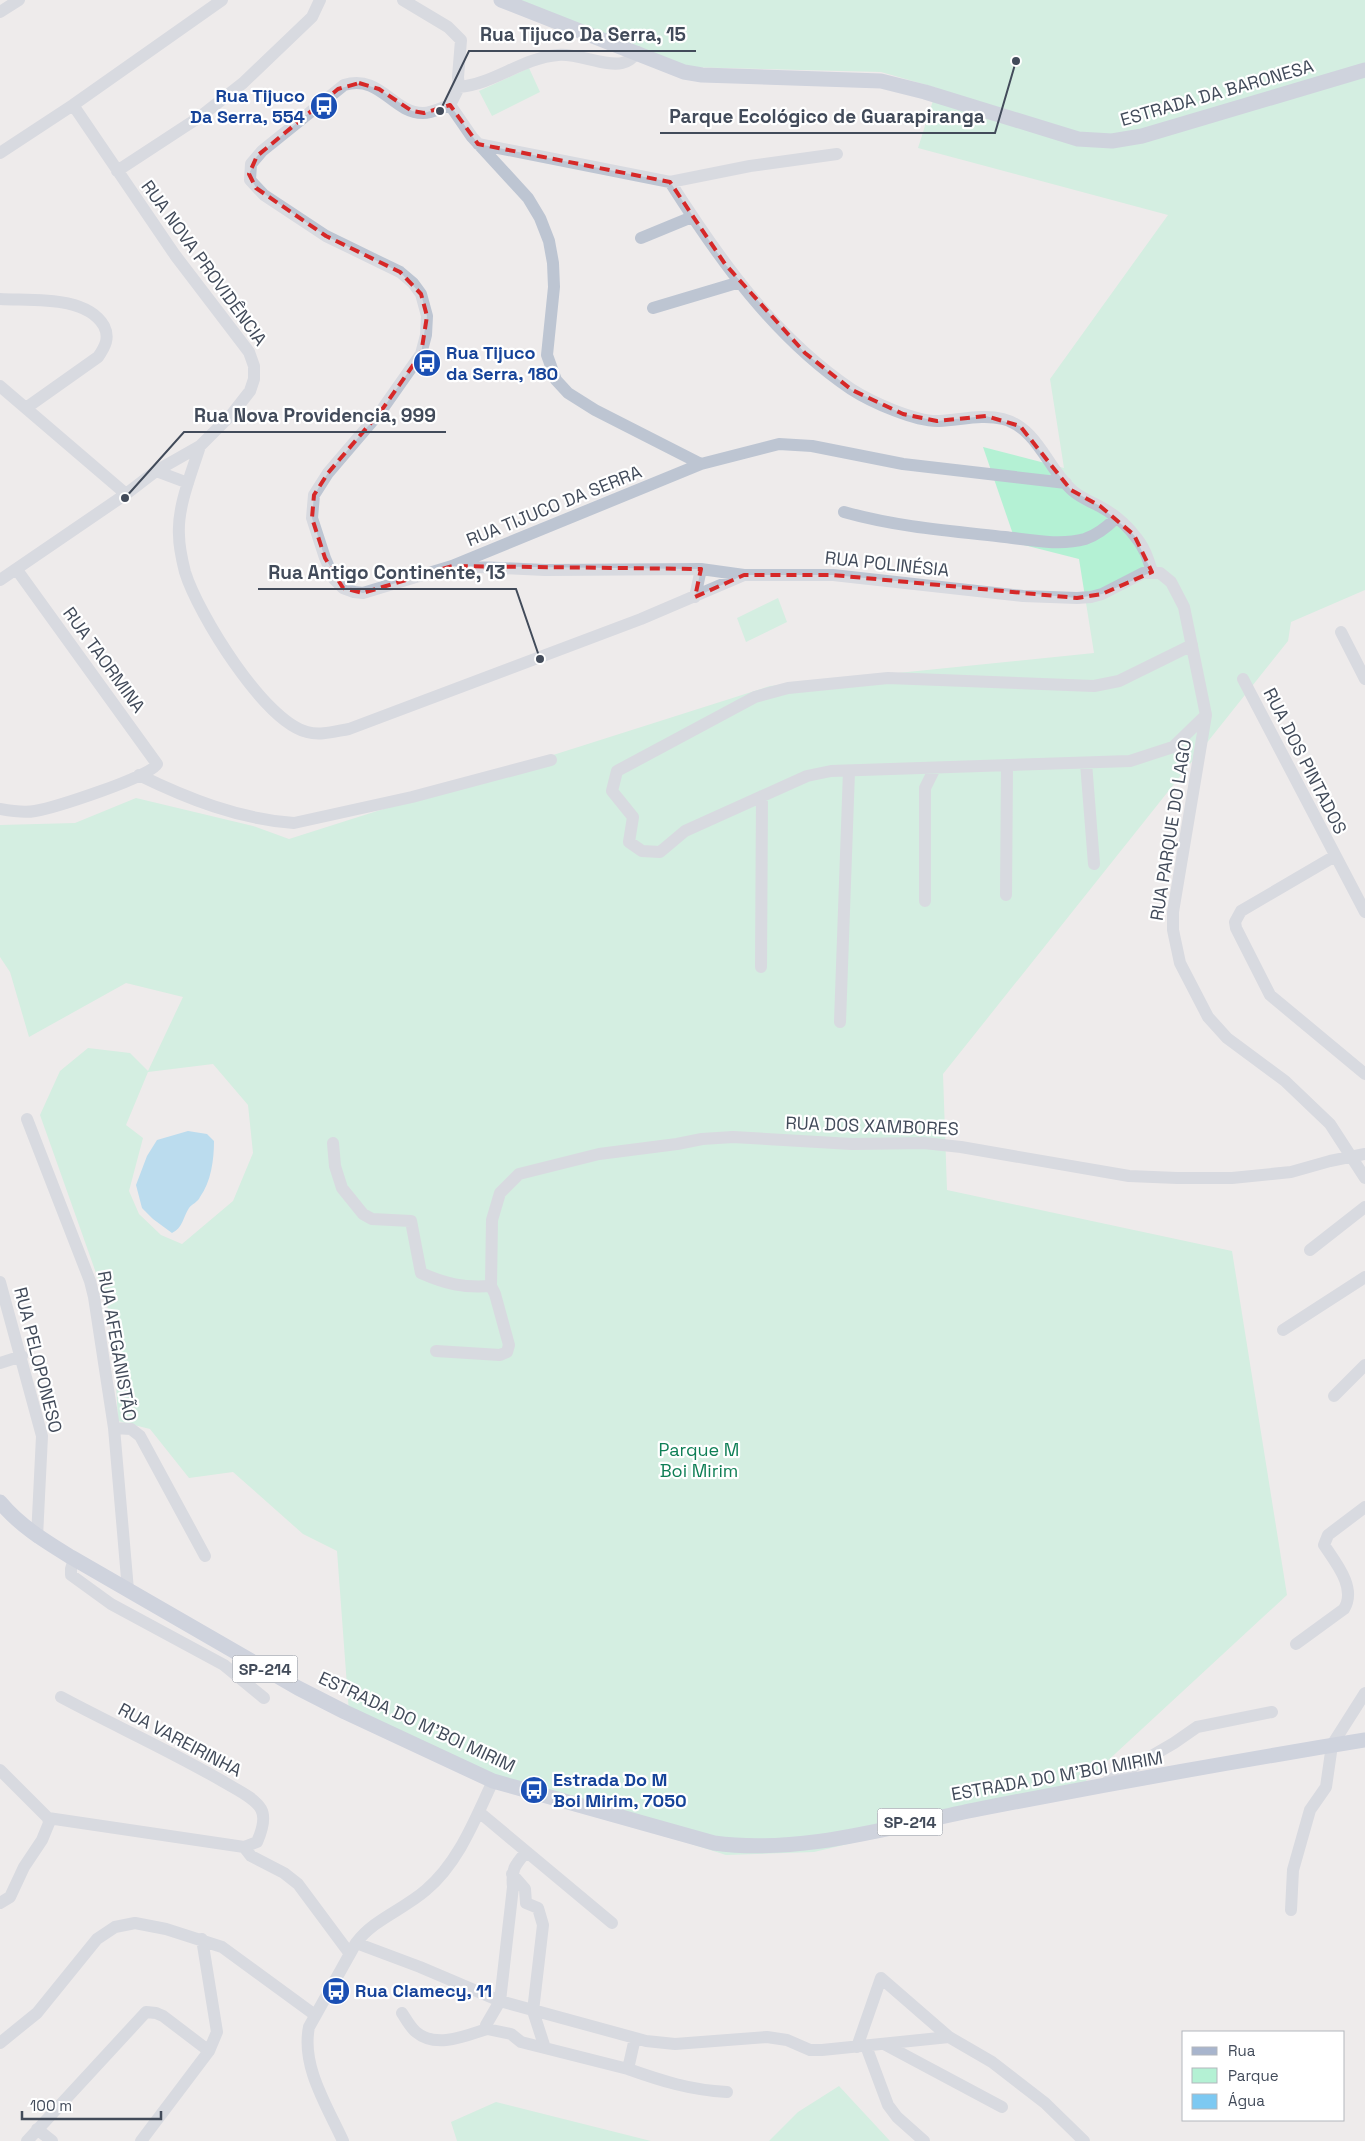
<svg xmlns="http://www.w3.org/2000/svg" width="1365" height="2141" font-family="'Space Grotesk',sans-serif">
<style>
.green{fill:#b4f1d4;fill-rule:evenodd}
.water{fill:#7dc9f2}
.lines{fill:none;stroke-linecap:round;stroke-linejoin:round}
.minor{stroke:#bdc5d2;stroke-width:12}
.major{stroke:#a8b5cd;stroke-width:15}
.marked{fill:none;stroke:#d62828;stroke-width:4;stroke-dasharray:10 6;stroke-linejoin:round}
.labels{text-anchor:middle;stroke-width:4.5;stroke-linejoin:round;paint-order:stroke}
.shield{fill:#fff;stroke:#7b818c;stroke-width:1}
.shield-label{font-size:16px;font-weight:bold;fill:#424b5a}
.street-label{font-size:18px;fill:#424b5a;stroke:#fff}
.transit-label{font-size:18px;font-weight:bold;fill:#164399;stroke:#fff;text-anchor:start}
.park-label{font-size:18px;fill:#0f7f56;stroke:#fff}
.leader{fill:none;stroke:#424b5a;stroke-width:2}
.callout-dot{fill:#424b5a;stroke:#fff;stroke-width:2}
.callout-label{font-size:19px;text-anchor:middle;font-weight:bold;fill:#424b5a;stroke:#fff;stroke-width:4.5;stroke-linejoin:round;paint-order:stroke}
</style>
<rect width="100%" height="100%" fill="#eeebeb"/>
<path class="green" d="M508,0H1365V590L1291,622L1288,641L943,1074L947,1190L1232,1251L1287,1595L1076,1790L814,1852L726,1855L493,1781L349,1713L337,1551L303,1534L233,1472L189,1478L150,1429L118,1421L115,1364L107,1304L40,1115L60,1071L88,1048L130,1053L148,1071L183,997L126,983L29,1037L10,972L0,957V825L75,823L136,798L253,826L289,839L770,686L1094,653L1079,559L1016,543L983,447L1064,468L1050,379L1168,215L918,148L937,88L881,72L683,67ZM213,1064L248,1105L253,1153L233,1201L182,1244L161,1235L139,1214L129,1191L143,1138L126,1125L148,1072Z
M529,68L540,92L492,116L479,91Z
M778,598L787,622L746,642L737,618Z
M839,2086L890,2141H769L798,2112Z
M496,2102L651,2141H457L451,2122Z"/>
<path class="water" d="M188,1131L207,1134L214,1141C214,1160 211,1182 200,1197C198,1202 192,1204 189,1208C183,1217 183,1228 172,1233L153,1219L142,1208L136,1185L147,1156L157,1140Z"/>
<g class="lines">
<path class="minor" d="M403,0L448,27L461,40L458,77L459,87L450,105
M0,12L19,0
M459,87C494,84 522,58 558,55C577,53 606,67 622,63C629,62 633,57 638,52
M450,105C441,108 432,113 423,113C392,113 381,74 344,85L262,151L251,164L250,180L264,195L326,236L400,272L413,283L421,294L427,316L426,335L421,354L381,411L328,473L314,495L312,518L325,558L334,579L343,588L354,592L363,593L452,566L701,464L779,444L812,446L903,464L1066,483
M450,105L472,137L528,198L540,218L549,241L553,263L554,287L547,355L556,380L568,393L595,410L701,464
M478,144L670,182L750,166L837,154
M0,153L73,105L222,0
M117,171L201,116L243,83L312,17L320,0
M670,182C719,259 774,337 851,389C871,402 916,422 939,421C961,420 982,414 1003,419C1038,428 1048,470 1073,491C1081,498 1090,501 1099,506C1111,512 1126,524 1134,535C1144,546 1148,558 1152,572
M641,238L692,217
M0,299C31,301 86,295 104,326C110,338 105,347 98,357L26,408
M653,308L740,282
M0,386L126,494
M200,446C192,472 177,507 179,535C179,547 182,560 185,572C198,614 264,721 307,732C321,736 336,731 349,729L641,619L744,575
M156,471L188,483
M844,512C897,527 951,531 1005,537C1031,540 1060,546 1085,539C1097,535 1107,527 1116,518
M457,566L545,570L701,569L744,575H833L1023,596L1077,598L1091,597L1102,594L1143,573H1160L1171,582L1184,607L1206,715L1173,912V930L1180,963L1208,1017L1227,1038L1285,1081L1330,1124L1365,1178
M0,580L126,494L156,471L200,446L232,414L250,391L254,379V366L249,352L175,255L73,105
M695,597L701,569
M1341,632L1365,679
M1192,645L1119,681L1094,686L888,678L788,688L755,697L617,771L612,791L633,817L629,842L642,851L660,852L685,831L807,776L831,771L1130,761L1173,747L1206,715
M1243,679L1365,912
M1086,763L1094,864
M139,775C188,799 239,819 294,823L412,797L551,760
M0,809C11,811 24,813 35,811C53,808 151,777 157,764L17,570
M1335,856L1241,911L1235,922L1236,928L1270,995L1365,1074
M1006,895L1007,765
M925,901V788L935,768
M761,967L762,796
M840,1022L849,771
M27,1119L90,1281L94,1297L114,1428L128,1590
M333,1143L335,1166L342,1188L363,1214L372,1219L411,1221L421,1273C446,1284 463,1288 491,1286
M1310,1250L1365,1207
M0,1282L42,1436L37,1537
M1283,1330L1365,1277
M436,1351L500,1355L507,1352L509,1345L495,1294L491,1286L492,1220L500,1193L519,1174L599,1154L677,1144L702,1139L733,1137L852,1144L924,1143L961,1147L1129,1176L1177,1178H1232L1291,1172L1330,1161L1365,1154
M0,1363L22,1356
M1334,1396L1365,1365
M114,1428L131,1429L140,1436L205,1556
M74,1559L71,1569V1575L111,1604L224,1665L264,1698
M1296,1644L1344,1609C1357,1588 1336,1563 1324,1545L1328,1535L1365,1507
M0,1770L48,1818L49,1823L42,1840L24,1867L10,1897L0,1903
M1107,1782L1174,1743L1197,1727L1272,1712
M479,1812L612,1923
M48,1818L244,1847L257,1842C261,1833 266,1818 261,1809C254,1797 235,1789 224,1782C171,1751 115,1726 61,1697
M244,1847L251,1856L284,1873L298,1884L350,1954
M526,1852C515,1865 511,1869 513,1887L500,2001L486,2025L487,2029L511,2034L521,2042L628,2069
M512,1874L525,1889L526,1903L538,1908L543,1925L533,2011L545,2048
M1291,1910L1293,1870L1310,1810L1326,1787L1332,1745L1365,1693
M356,1943L420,1967L500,2001L646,2041L675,2044L767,2037L787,2040L810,2050H822L949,2037
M402,2013C406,2019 410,2027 416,2032C436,2049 465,2036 487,2029
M635,2038L628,2069C662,2081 690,2090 727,2092
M0,2043L37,2013L97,1939L115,1927L135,1923L166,1929L222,1947L315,2015
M884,2044L1002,2107
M866,2046L888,2105L897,2117L924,2141
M857,2047L881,1978L949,2037L992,2062L1045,2103L1084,2141
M37,2129L52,2141
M27,2141L146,2012L156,2013L163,2016L209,2051
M141,2141L209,2051L217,2032L202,1939
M343,2141C327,2106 301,2066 309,2027L356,1943C374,1919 403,1910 426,1890C459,1862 475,1819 493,1781"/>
<path class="major" d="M501,0L684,72L702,75L881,81L925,92L1078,139L1112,141L1142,136L1365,70
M0,1502C20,1526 45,1541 71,1557L298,1688L345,1712L493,1781L714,1843C802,1855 893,1826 979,1809C1107,1784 1236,1761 1365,1740"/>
</g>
<path d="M0 0H1365V2141H0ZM359,83L379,89L412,111L424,113L450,105L478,144L670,182L725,264L805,353L852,390L903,414L937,421L986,416L1020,426L1071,490L1100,506L1134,535L1152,572L1102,594L1077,598L833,575H744L695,597L701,569L452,566L363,593L343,588L325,558L312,518L314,495L328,473L381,411L421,354L427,316L421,294L400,272L326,236L256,188L249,174L257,156L338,89Z" fill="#eeebeb" fill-opacity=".55" fill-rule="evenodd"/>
<path class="marked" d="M359,83L379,89L412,111L424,113L450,105L478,144L670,182L725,264L805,353L852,390L903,414L937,421L986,416L1020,426L1071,490L1100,506L1134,535L1152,572L1102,594L1077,598L833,575H744L695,597L701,569L452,566L363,593L343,588L325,558L312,518L314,495L328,473L381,411L421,354L427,316L421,294L400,272L326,236L256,188L249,174L257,156L338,89Z"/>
<defs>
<symbol id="bus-disc" viewBox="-11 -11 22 22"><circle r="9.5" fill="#1a4fb4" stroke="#fff"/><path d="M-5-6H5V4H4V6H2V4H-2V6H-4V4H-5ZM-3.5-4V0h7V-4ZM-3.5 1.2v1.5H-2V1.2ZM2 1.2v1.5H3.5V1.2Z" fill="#fff"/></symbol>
</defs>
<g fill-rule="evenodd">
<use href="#bus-disc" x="308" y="90" width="32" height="32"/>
<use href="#bus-disc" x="411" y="347" width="32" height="32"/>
<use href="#bus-disc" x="518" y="1774" width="32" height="32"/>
<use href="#bus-disc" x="320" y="1975" width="32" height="32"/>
</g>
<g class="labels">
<g class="shield">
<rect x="232.5" y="1655.5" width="65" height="27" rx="4"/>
<rect x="877.5" y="1808.5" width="65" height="27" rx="4"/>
</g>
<g class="shield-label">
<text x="265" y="1675">SP-214</text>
<text x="910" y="1828">SP-214</text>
</g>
<g class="street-label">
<text transform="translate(1217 93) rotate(-16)" y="6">ESTRADA DA BARONESA</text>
<text transform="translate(204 263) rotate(54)" y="6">RUA NOVA PROVIDÊNCIA</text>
<text transform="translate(554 506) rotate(-22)" y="6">RUA TIJUCO DA SERRA</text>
<text transform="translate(887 564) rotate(6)" y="6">RUA POLINÉSIA</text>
<text transform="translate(104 660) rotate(54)" y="6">RUA TAORMINA</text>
<text transform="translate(1305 761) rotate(63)" y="6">RUA DOS PINTADOS</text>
<text transform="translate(1171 830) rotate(-81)" y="6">RUA PARQUE DO LAGO</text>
<text transform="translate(872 1126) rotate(2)" y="6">RUA DOS XAMBORES</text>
<text transform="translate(117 1346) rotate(80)" y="6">RUA AFEGANISTÃO</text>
<text transform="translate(38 1360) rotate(76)" y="6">RUA PELOPONESO</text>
<text transform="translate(417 1722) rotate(25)" y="6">ESTRADA DO M'BOI MIRIM</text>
<text transform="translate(180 1740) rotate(28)" y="6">RUA VAREIRINHA</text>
<text transform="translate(1057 1776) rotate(-10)" y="6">ESTRADA DO M'BOI MIRIM</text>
</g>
<g class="transit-label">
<text x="305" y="102" text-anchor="end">Rua Tijuco<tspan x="305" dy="21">Da Serra, 554</tspan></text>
<text x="446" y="359">Rua Tijuco<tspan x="446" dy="21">da Serra, 180</tspan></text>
<text x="553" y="1786">Estrada Do M<tspan x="553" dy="21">Boi Mirim, 7050</tspan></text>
<text x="355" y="1997">Rua Clamecy, 11</text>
</g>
<g class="park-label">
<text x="699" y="1456">Parque M<tspan x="699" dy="21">Boi Mirim</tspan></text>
</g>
</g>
<path class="leader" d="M440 111L469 51H696M1016 61L995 133H660M125 498L184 432H446M540 659L516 589H258"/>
<g class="callout-dot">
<circle cx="440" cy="111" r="5"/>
<circle cx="1016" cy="61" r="5"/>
<circle cx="125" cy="498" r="5"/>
<circle cx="540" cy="659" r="5"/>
</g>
<g class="callout-label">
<text x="583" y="41">Rua Tijuco Da Serra, 15</text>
<text x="827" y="123">Parque Ecológico de Guarapiranga</text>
<text x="315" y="422">Rua Nova Providencia, 999</text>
<text x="387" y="579">Rua Antigo Continente, 13</text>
</g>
<rect x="1182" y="2031" width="162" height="90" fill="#ffffff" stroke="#b3b7bd"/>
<rect x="1192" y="2047" width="25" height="8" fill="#a8b5cd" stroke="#b3b7bd"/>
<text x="1228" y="2056" font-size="15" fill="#424b5a">Rua</text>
<rect x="1192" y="2068" width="25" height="15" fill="#b4f1d4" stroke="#b3b7bd"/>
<text x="1228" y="2081" font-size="15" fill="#424b5a">Parque</text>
<rect x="1192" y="2094" width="25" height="15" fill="#7dc9f2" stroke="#b3b7bd"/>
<text x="1228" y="2106" font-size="15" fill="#424b5a">Água</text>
<path d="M22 2111v8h139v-8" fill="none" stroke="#424b5a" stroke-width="2.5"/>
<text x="30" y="2111" font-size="15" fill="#424b5a" stroke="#ffffff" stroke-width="4" paint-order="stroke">100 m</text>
</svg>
